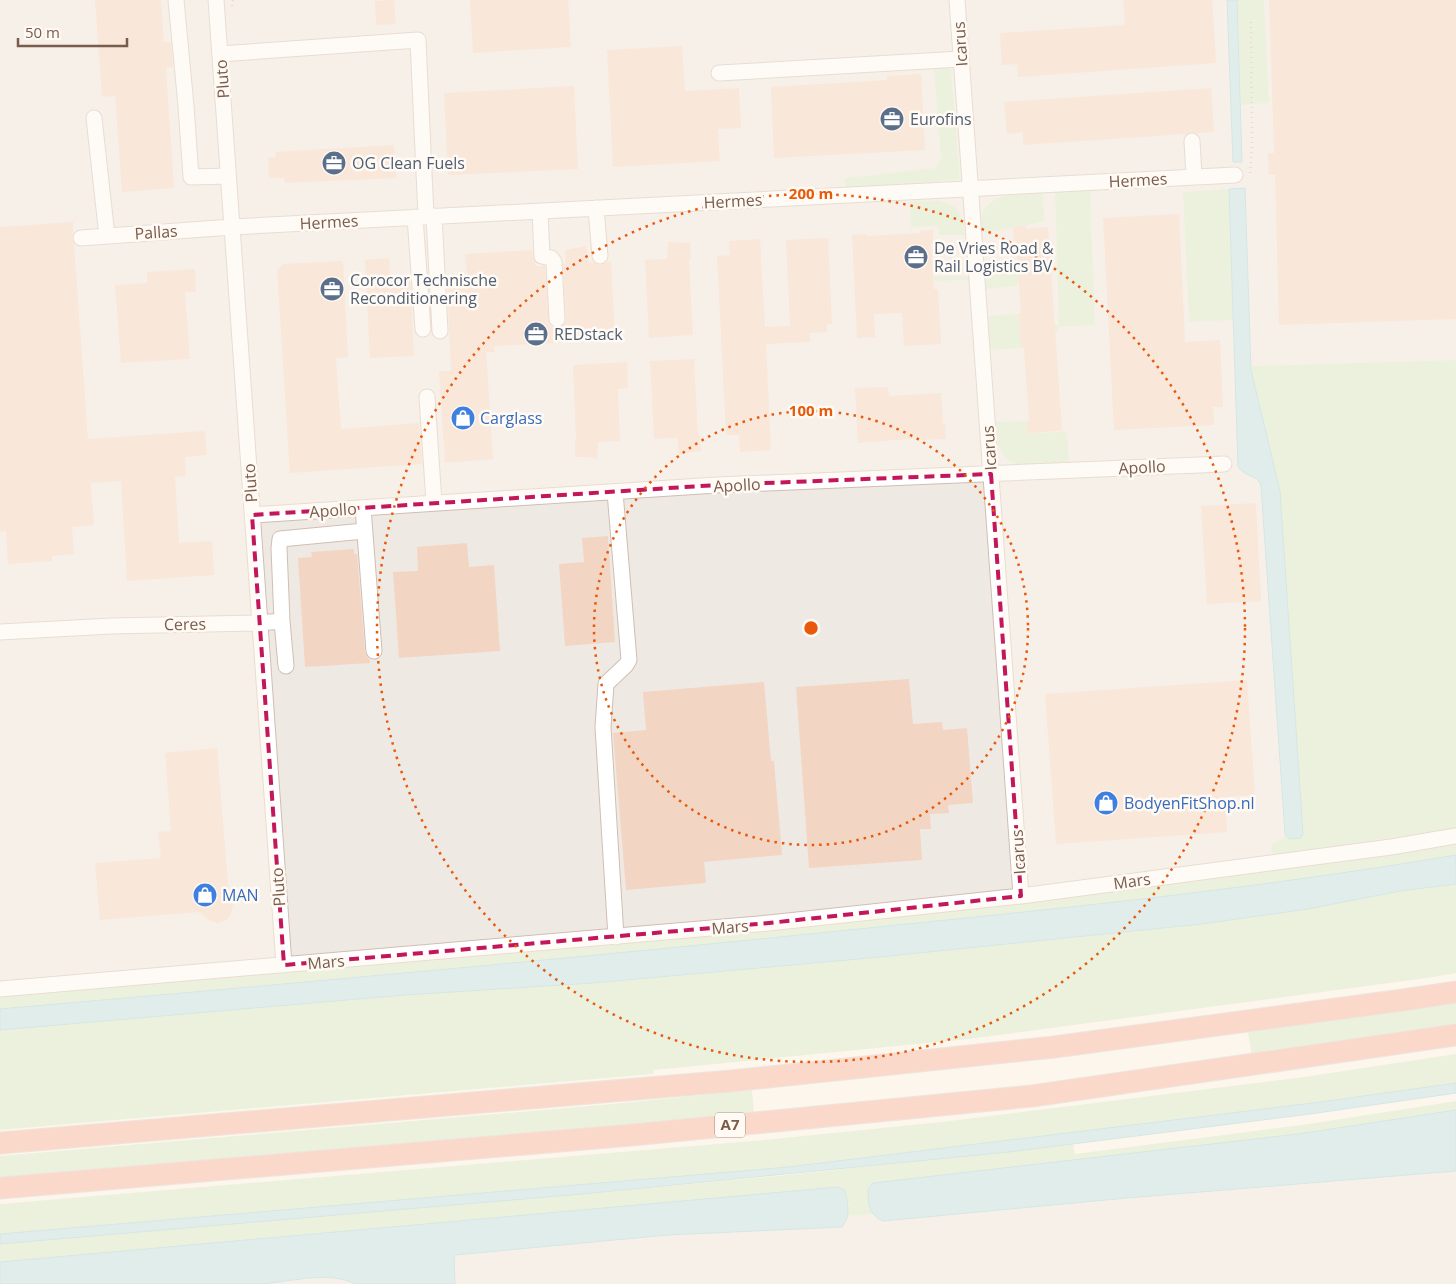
<svg xmlns="http://www.w3.org/2000/svg" width="1456" height="1284" font-family="'Open Sans',sans-serif">
<style>
.industrial{fill:#efe9e4}
.green{fill:#d8ecc9}
.water{fill:#bfe3e8;stroke:#a5d3da}
.building{fill:#f3d5c3}
.lines{fill:none;stroke-linecap:round;stroke-linejoin:round}
.minor-casing{stroke:#d1beb0;stroke-width:17}
.highway-casing{stroke:#dad1cd;stroke-width:23}
.path{stroke:#d9b8a5;stroke-width:2.5;stroke-dasharray:1 4;stroke-linecap:butt}
.minor{stroke:#fff;stroke-width:15}
.highway{stroke:#f7b7a3;stroke-width:21}
.marked{fill:none;stroke:#c2185b;stroke-width:4;stroke-dasharray:10 6;stroke-linejoin:round}
.ring{fill:none;stroke:#e8590c;stroke-width:2.5;stroke-dasharray:2.5 5}
.labels{text-anchor:middle;stroke-width:5;stroke-linejoin:round;paint-order:stroke}
.shield{fill:#fffaf3;stroke:#a28b7f;stroke-width:1}
.shield-label{font-size:15px;font-weight:bold;fill:#7a5c4d}
.street-label{font-size:16px;fill:#7a5c4d;stroke:#fffaf3}
.service-label{font-size:16px;fill:#4e5e75;stroke:#fffaf3;text-anchor:start}
.shop-label{font-size:16px;fill:#366cbe;stroke:#fffaf3;text-anchor:start}
.centre{fill:#e8590c;stroke:#fffaf3;stroke-width:2.5}
.ring-label{font-size:15px;text-anchor:middle;font-weight:bold;fill:#e8590c;stroke:#fffaf3;stroke-width:5;stroke-linejoin:round;paint-order:stroke}
</style>
<rect width="100%" height="100%" fill="#fdf6ec"/>
<path class="industrial" d="M0,0H1456V859L1209,900L0,1019Z
M1456,1171V1284H455L454,1260L455,1255L668,1235L842,1227L846,1223L847,1216L872,1214L874,1217L884,1221L1127,1198Z
M323,1278L347,1279L355,1284H259Z"/>
<path class="green" d="M1237,0H1264L1269,103L1241,105Z
M933,56H950L960,179L846,190L845,178L935,168L941,158Z
M1229,189L1233,320L1189,322L1183,192Z
M1090,190L1095,325L1059,327L1055,334L1021,348L992,350L989,348L988,316L1019,314L1020,324L1054,323L1059,326L1055,191Z
M1043,192L1044,221L1008,229L983,232C977,216 987,200 1004,196C1016,192 1031,193 1043,192Z
M938,200C961,207 961,212 965,235H939L938,226L911,227L910,202Z
M984,267H1018L1019,283L1015,286L986,289Z
M901,276H968L969,280L896,282Z
M1456,360V828L1276,855L1272,852L1271,845L1283,838L1285,833L1289,839L1301,838L1251,366Z
M1027,421L1028,434L1067,431L1069,464C1046,466 1012,475 1000,449C996,441 996,431 995,422Z
M1456,844V855L1438,858L1265,885L1044,910L664,949L0,1009V997L777,931L1021,903L1214,879Z
M1456,884V973L1427,978L969,1039L654,1070L653,1074L0,1130V1030L405,995L593,983L870,958L1202,924L1308,909L1400,891Z
M1456,1001V1027L1252,1056L1248,1032Z
M1456,1054V1083L1313,1103L788,1167L0,1234V1204L764,1140L941,1122L1297,1078Z
M752,1090L754,1113L590,1130L0,1180V1156L613,1104Z
M1456,1101V1110L1298,1134L1117,1156L869,1207L872,1214L847,1216L849,1205L845,1190L838,1187L0,1262V1244L582,1194L788,1175L1073,1144L1075,1154L1309,1124Z"/>
<path class="water" d="M1227,0H1237L1242,162H1233Z
M1245,188L1251,370L1280,491L1303,833L1301,838L1289,839L1285,833L1261,486L1259,481C1252,475 1244,475 1238,467L1229,189Z
M1456,855V884L1400,891L1308,909L1202,924L870,958L593,983L405,995L0,1030V1009C296,983 591,957 887,926C1077,907 1267,887 1456,855Z
M1456,1083V1093L1310,1114L1009,1152L582,1194L0,1244V1234L788,1167L1313,1103Z
M1456,1110V1171L1127,1198L883,1221C867,1214 869,1205 868,1189L873,1183L1298,1134Z
M838,1187L845,1190C848,1202 851,1217 842,1227L668,1235L455,1255L454,1260L455,1284H355C330,1270 286,1283 258,1284C172,1284 86,1284 0,1284V1262Z"/>
<path class="building" d="M95,0H161L164,42H171L173,67L166,68L174,188L122,192L115,96L102,97Z
M394,0L396,24L376,25L375,1Z
M470,0H568L571,47L473,53Z
M1123,0H1212L1216,63L1018,77L1017,64L1002,65L1000,33L1125,25Z
M1269,0H1456V319L1279,325L1275,175H1269L1268,153H1274Z
M682,46L685,91L739,88L741,128L718,129L720,161L613,167L607,50Z
M921,74L925,150L774,158L771,87L887,80V76Z
M574,86L578,169L448,175L444,93Z
M1211,88L1214,132L1197,133L1191,132L1186,134L1023,145V132L1007,134L1004,102Z
M394,145L396,178L285,183L284,178H269L268,158L276,157L275,152Z
M1179,214L1185,342L1220,340L1223,407H1213L1214,425L1114,430L1103,218Z
M73,222V233L72,238L74,244L88,439L205,431L207,455L185,457L186,476L175,477L179,543L212,541L214,575L127,581L121,481L91,483L94,525L72,527L74,554L52,556V561L8,564L6,531L0,532V227Z
M1026,226V229L1048,227L1062,430L1027,434V421L1029,420L1024,348H1021L1019,314L1021,313L1016,241H1014L1013,227Z
M933,230V244H931L934,289H938L941,344L904,346L902,313L874,314L875,337L857,338L852,235L866,234V236L920,233V231Z
M828,238L832,324H827V332L810,333V342L766,344L771,450L740,452L739,435H726L717,256L730,255L729,241L760,239L765,327L790,326L786,240Z
M668,242L690,243L691,259L689,260L693,335L649,338L645,260L667,259Z
M586,246L589,263L594,262L600,265L611,261L615,340L494,346L495,352H486L493,459L445,463L439,371H451L447,275L467,274L465,254L532,250L533,257L536,266H545L549,324L552,327L558,328L565,324L566,319L563,264H566L565,250Z
M389,258L390,278L410,277L414,356L370,358L365,260Z
M343,261L348,357L336,358L341,429L419,423L422,464L290,473L277,271L283,264Z
M195,269L196,292H185L190,359L121,363L115,285L147,283V272Z
M694,359L698,435H700L701,451L690,452L679,455L677,438L654,439L650,361Z
M627,362L628,388L618,389L620,441L598,442L597,459L587,457H575V441H576L573,365Z
M888,387L889,396L941,393L943,424H945L946,439L921,440V438L858,443L855,388Z
M1256,503L1261,601L1207,604L1201,506Z
M608,536L615,642L565,646L559,564L584,562L582,538Z
M467,543L469,567L494,565L500,651L399,658L393,572L418,571L417,547Z
M354,549V554H357L365,652L367,657L370,660V663L305,667L298,558L312,557L311,552Z
M909,679L913,724L942,722L943,730L967,728L973,803L948,805L949,813L930,814L931,829H920L922,860L809,868L796,687Z
M1247,680L1255,795L1225,797L1227,832L1056,844L1045,694Z
M764,682L771,761H774L782,855L704,862L706,883L626,890L613,733L646,730L643,692Z
M217,748L229,896L233,906L230,916L225,921L218,923L208,920L200,912L100,920L95,863L161,858L158,832L171,831L165,753Z"/>
<g class="lines">
<defs>
<path id="minor" d="M176,0L186,106L191,177L228,176
M216,0L284,965
M957,0L1021,896
M220,54L418,40L426,217
M719,73L961,59
M94,118L107,236
M1192,141L1194,177
M596,208L600,256
M540,211L542,256L551,258L554,262L557,319
M434,216L440,331
M415,217L423,329
M81,238L232,227L1235,175
M427,397L434,503
M615,492L629,660L626,665L606,684L603,727L616,937
M363,508L374,651
M252,515L717,485L1224,464
M282,621L279,548L280,539L364,531
M0,632L111,626L259,623L282,621L286,666
M0,989L769,923L1021,896L1391,847L1456,836"/>
<path id="highway" d="M0,1143L731,1081L1054,1047L1403,1000L1456,992
M0,1188L632,1135L1032,1096L1456,1035"/>
</defs>
<use href="#minor" class="minor-casing"/>
<use href="#highway" class="highway-casing"/>
<path class="path" d="M232,6L233,0
M1250,173L1252,148L1251,20"/>
<use href="#minor" class="minor"/>
<use href="#highway" class="highway"/>
</g>
<path d="M0 0H1456V1284H0ZM991,474L1021,896L769,923L284,965L252,515L717,485Z" fill="#fdf6ec" fill-opacity=".55" fill-rule="evenodd"/>
<path class="marked" d="M991,474L1021,896L769,923L284,965L252,515L717,485Z"/>
<g class="ring">
<circle cx="811" cy="628" r="217"/>
<circle cx="811" cy="628" r="434"/>
</g>
<defs>
<symbol id="office-disc" viewBox="-11 -11 22 22"><circle r="9.5" fill="#5c6f8a" stroke="#fffaf3"/><path d="M-6-3h4V-5.5h4V-3h4V5H-6ZM-1-4.5V-3h2v-1.5ZM-6 0V1H6V0Z" fill="#fff"/></symbol>
<symbol id="shop-disc" viewBox="-11 -11 22 22"><circle r="9.5" fill="#3f7fe0" stroke="#fffaf3"/><path d="M-5-2.5h2.3a2.7 3.5 0 0 1 5.4 0H5L5.5 6h-11ZM-1.5-2.5h3a1.5 2.3 0 0 0-3 0Z" fill="#fff"/></symbol>
</defs>
<g fill-rule="evenodd">
<use href="#office-disc" x="878" y="105" width="28" height="28"/>
<use href="#office-disc" x="320" y="149" width="28" height="28"/>
<use href="#office-disc" x="902" y="243" width="28" height="28"/>
<use href="#office-disc" x="318" y="275" width="28" height="28"/>
<use href="#office-disc" x="522" y="320" width="28" height="28"/>
<use href="#shop-disc" x="449" y="404" width="28" height="28"/>
<use href="#shop-disc" x="1092" y="789" width="28" height="28"/>
<use href="#shop-disc" x="191" y="881" width="28" height="28"/>
</g>
<g class="labels">
<rect class="shield" x="715" y="1112.5" width="30" height="25" rx="4"/>
<g class="shield-label">
<text x="730" y="1130">A7</text>
</g>
<g class="street-label">
<text transform="translate(960 44) rotate(-94)" y="6">Icarus</text>
<text transform="translate(222 79) rotate(-94)" y="6">Pluto</text>
<text transform="translate(1138 180) rotate(-3)" y="6">Hermes</text>
<text transform="translate(733 201) rotate(-3)" y="6">Hermes</text>
<text transform="translate(329 222) rotate(-3)" y="6">Hermes</text>
<text transform="translate(156 232) rotate(-4)" y="6">Pallas</text>
<text transform="translate(989 448) rotate(-94)" y="6">Icarus</text>
<text transform="translate(1142 467) rotate(-3)" y="6">Apollo</text>
<text transform="translate(250 483) rotate(-94)" y="6">Pluto</text>
<text transform="translate(737 485) rotate(-3)" y="6">Apollo</text>
<text transform="translate(333 510) rotate(-4)" y="6">Apollo</text>
<text transform="translate(185 624) rotate(-1)" y="6">Ceres</text>
<text transform="translate(1018 852) rotate(-94)" y="6">Icarus</text>
<text transform="translate(1132 881) rotate(-8)" y="6">Mars</text>
<text transform="translate(278 887) rotate(-94)" y="6">Pluto</text>
<text transform="translate(730 927) rotate(-5)" y="6">Mars</text>
<text transform="translate(326 962) rotate(-5)" y="6">Mars</text>
</g>
<g class="service-label">
<text x="910" y="125">Eurofins</text>
<text x="352" y="169">OG Clean Fuels</text>
<text x="934" y="254">De Vries Road &amp;<tspan x="934" dy="18">Rail Logistics BV</tspan></text>
<text x="350" y="286">Corocor Technische<tspan x="350" dy="18">Reconditionering</tspan></text>
<text x="554" y="340">REDstack</text>
</g>
<g class="shop-label">
<text x="480" y="424">Carglass</text>
<text x="1124" y="809">BodyenFitShop.nl</text>
<text x="222" y="901">MAN</text>
</g>
</g>
<circle cx="811" cy="628" r="8" class="centre"/>
<g class="ring-label">
<text x="811" y="199">200 m</text>
<text x="811" y="416">100 m</text>
</g>
<path d="M18 38v8h109v-8" fill="none" stroke="#7a5c4d" stroke-width="2.5"/>
<text x="25" y="38" font-size="15" fill="#7a5c4d" stroke="#fffaf3" stroke-width="4" paint-order="stroke">50 m</text>
</svg>
